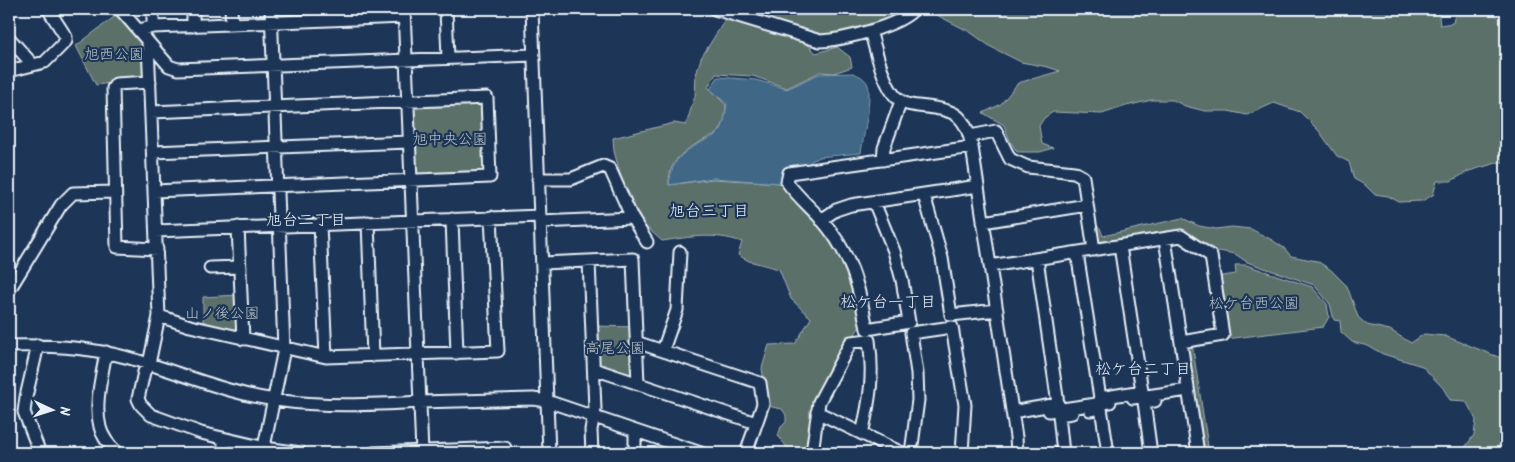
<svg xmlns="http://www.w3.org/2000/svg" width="1515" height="462" font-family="Kalam,'Klee One',sans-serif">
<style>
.green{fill:#5c6f6b;stroke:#a2b0b2}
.water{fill:#3f6886;stroke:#839fb4}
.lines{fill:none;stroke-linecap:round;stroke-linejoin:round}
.minor-casing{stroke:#e8f1f8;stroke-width:15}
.minor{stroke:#1d3557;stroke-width:11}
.labels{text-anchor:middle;stroke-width:4.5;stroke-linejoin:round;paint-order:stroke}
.park-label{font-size:15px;fill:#b7c4c7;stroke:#1d3557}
.neighbourhood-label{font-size:16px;fill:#e8f1f8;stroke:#1d3557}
</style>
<rect width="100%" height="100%" fill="#1d3557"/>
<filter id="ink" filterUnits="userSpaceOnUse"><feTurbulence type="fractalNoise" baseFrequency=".02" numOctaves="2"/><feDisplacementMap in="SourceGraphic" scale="10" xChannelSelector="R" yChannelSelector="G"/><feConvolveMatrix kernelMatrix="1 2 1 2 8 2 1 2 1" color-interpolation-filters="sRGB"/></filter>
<g filter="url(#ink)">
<path class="green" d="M725,9H910L898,17L840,35L814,36Z
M925,9H1438L1440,25L1453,23L1456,9H1490L1506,26V162H1500L1469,171L1451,181H1437L1433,195L1422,201L1399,202L1388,196L1374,194L1365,185L1354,179L1349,162L1337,156L1319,131L1300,112L1274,103L1247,115L1228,111H1205L1185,106L1173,100H1152L1126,106L1102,114L1053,112L1044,118L1039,126L1042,144L1053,148L1040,152H1017L1010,141L1004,125L983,113L1001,104L1018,83L1060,71L1048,67L1021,62L991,47L970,32Z
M118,14L143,42L146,81L110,83L96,85L76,46Z
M735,18L803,40L816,53L837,47L850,57L852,67L834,73L820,72L787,88L753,76L716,74L708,87L726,105C725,114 725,124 719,131C717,135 713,135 709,137C688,149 668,157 669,185L713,179L780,183L789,188L807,207L844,257L862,315L860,326L813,402L810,453H784L787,447L778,436L781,427L786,422V415L782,409L767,406L762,368L769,345L795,344L811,318L791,299L779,269L749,261L738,255L742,242C714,232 690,237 662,241L644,225L622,181L614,151L613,138L674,123L686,125L695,96L696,75L701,58L725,20Z
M484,103L487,174L415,175L413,105Z
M1182,218L1199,226L1216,229L1232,227L1251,229L1272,240L1284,248L1291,256L1317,261L1331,270L1347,286L1358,317L1367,325L1390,330L1411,343L1424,334L1445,336L1506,360V453H1461L1474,435L1476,420L1466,401L1450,400L1443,388L1422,366L1383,354L1368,346L1352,342L1341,332L1340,321L1334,320L1330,304L1314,285L1247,262L1235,254L1219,251L1213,254L1182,234L1097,245L1092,222L1100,228L1103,236Z
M1235,265H1246L1312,287L1327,304L1329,317L1323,327L1226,339L1216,277L1236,274Z
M238,295L241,336L203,327V297Z
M594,326L635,327L637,383L596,369Z
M1192,343L1209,453H1200L1184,345Z"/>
<path class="water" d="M853,73C859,75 866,79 868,85C872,98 863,139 861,153L819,157L810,162L809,167L781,183L713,178L669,185C672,156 686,150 710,138C714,136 717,135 720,131C725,123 725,114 727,104L710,89L718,77L756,80L787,89L819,74Z"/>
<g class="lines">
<defs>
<path id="minor" d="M120,9L169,66L178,69L533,55
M153,9V27
M193,9V26
M231,9L232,24
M404,9L422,453
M446,9L448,58
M532,9L549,453
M715,9L820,41C843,40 900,26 914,9
M138,30L153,27L404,17
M870,31C876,49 883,85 897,98C903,104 910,105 918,106C951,110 965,110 972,147L1016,437L1017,453
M9,38L33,65
M148,43L159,316L149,364L144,372L138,399L141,405L151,415L201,433L265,448L301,453
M9,71L45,62L66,41V37L48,9
M150,82L116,84L113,88L117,247L157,249
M151,112L487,98L490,177L154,191
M970,136L996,131L1010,159L1028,167L1074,172L1083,177L1094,250
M153,152L409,142
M883,160L884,148L901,101
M538,179H571L603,166L610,169L632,218L647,242
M924,195L942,258L951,315L997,310
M874,202L894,251L902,280L909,322L867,329C859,286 851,253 821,219C810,207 797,196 787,182L789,173L972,147
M452,219L457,353
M821,220L836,210L851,205L978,186
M368,222L373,356
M540,222L632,218
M983,222L1087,205
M320,224L326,357
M238,227L243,339
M156,231L540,216
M1165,239L1198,453
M1077,253L1100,398L1142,391L1120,246
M589,261L595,409L591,430L592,453
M542,263L633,259L638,384
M990,266L1181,236L1211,256L1223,335L1181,342
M210,268L240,267
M9,290L61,205L73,193L115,192
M159,316L190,326L326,357L498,351L491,217
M636,342L760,383L763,404L746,453
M38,345L26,397L24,412L40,453
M9,346C48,345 87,347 125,357C175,370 224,393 275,400C323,407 371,405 419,402C457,401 495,400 533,399L547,401L701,453
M663,350L677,310L680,252
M106,352C102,376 94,403 100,427C102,437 110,446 117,453
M594,369L756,423
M1133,398L1188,390
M1090,410L1101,408L1108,453
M1049,411L1110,402
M817,412L902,453
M1012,412L1058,404L1037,259
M635,431V453
M224,439V453
M265,453V442L284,349L271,9
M373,453L505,448L506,453
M812,453L819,402L851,342L869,340C874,375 870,399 862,434
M911,453L918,400L917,373L911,333L952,327L965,405L962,453
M1063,453L1059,415L1072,413
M1151,453L1144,402L1155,401"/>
</defs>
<use href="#minor" class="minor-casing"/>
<use href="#minor" class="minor"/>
</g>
</g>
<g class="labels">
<g class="park-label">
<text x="114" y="59">旭西公園</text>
<text x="450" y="144">旭中央公園</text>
<text x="1254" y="308">松ケ台西公園</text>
<text x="222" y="318">山ノ後公園</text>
<text x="615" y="353">高尾公園</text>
</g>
<g class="neighbourhood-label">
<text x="709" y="216">旭台三丁目</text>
<text x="306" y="225">旭台二丁目</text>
<text x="888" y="307">松ケ台一丁目</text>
<text x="1143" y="374">松ケ台二丁目</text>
</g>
</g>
<rect width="1515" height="462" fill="none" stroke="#1d3557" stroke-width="30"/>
<rect x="15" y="15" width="1485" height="432" fill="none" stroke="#e8f1f8" stroke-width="2" filter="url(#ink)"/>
<g transform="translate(52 410) rotate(94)" stroke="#1d3557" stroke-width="4" paint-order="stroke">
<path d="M0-4L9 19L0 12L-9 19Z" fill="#e8f1f8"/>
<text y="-8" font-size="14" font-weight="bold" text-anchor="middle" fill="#e8f1f8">N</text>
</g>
</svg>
